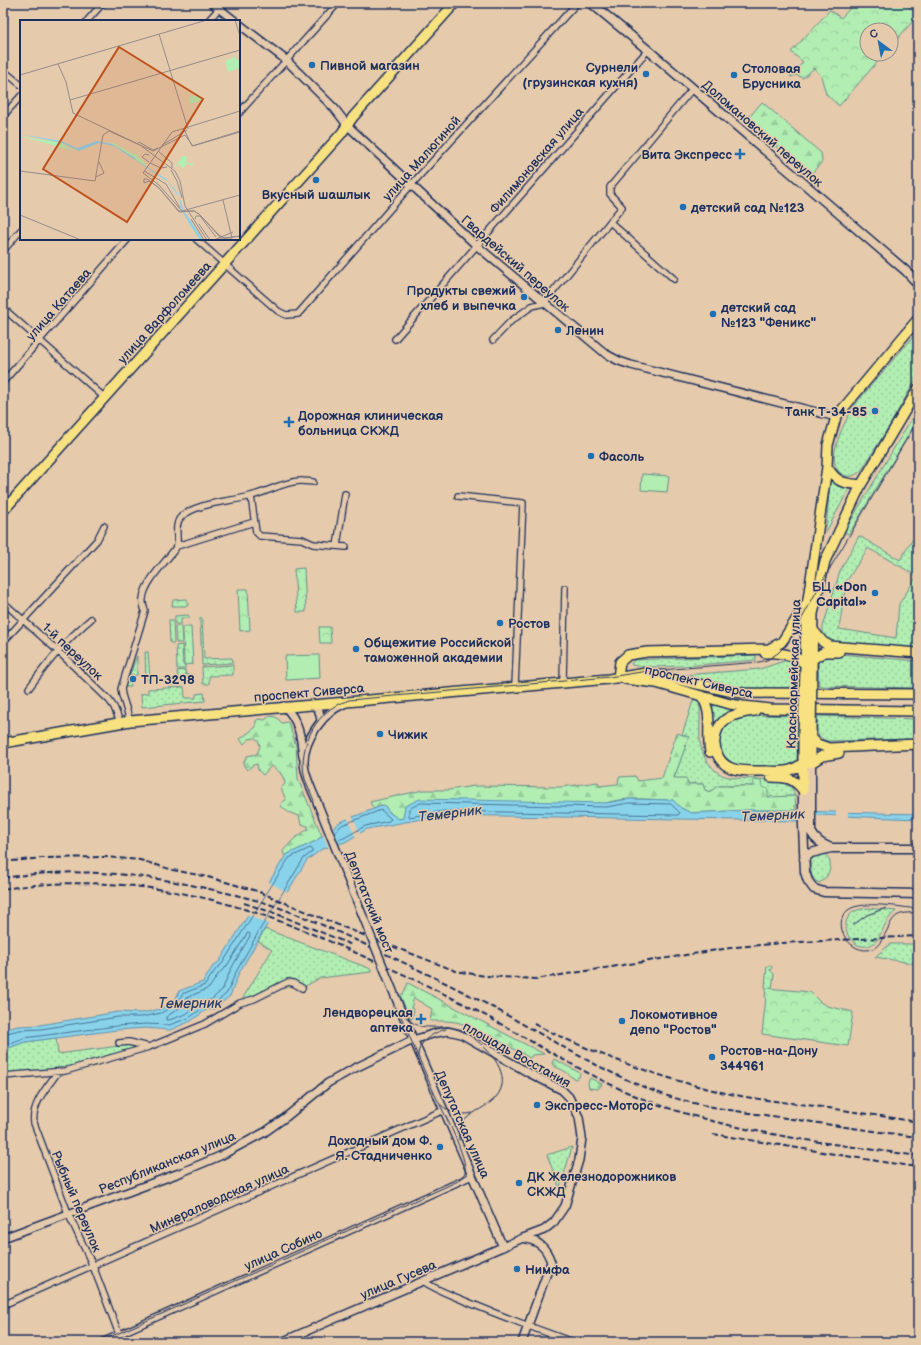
<svg xmlns="http://www.w3.org/2000/svg" width="921" height="1345" font-family="'Balsamiq Sans',sans-serif">
<style>
.grass{fill:url(#grass-dots);stroke:#668e88;fill-rule:evenodd}
.forest{fill:url(#forest-firs);stroke:#668e88}
.park{fill:url(#park-crowns);stroke:#668e88}
.pitch{fill:#b2edb2;stroke:#668e88}
.water{fill:#89d3ea;stroke:#5d91b2}
.pier{fill:#e5caac}
.lines{fill:none;stroke-linecap:round;stroke-linejoin:round}
.shore{stroke:#477196;stroke-width:1}
.minor-casing{stroke:#1b2f5e;stroke-width:8}
.tertiary-casing{stroke:#1b2f5e;stroke-width:10}
.secondary-casing{stroke:#1b2f5e;stroke-width:11}
.primary-casing{stroke:#1b2f5e;stroke-width:12}
.minor{stroke:#e5caac;stroke-width:5.5}
.tertiary{stroke:#e5caac;stroke-width:7}
.secondary{stroke:#e5caac;stroke-width:8}
.primary{stroke:#f8e181;stroke-width:9}
.tram{stroke:#1b2f5e;stroke-width:1}
.rail{stroke:#1b2f5e;stroke-width:2;stroke-dasharray:6 3;stroke-linecap:butt}
.tertiary-bridge-casing{stroke:#1b2f5e;stroke-width:10;stroke-linecap:butt}
.primary-bridge-casing{stroke:#1b2f5e;stroke-width:12;stroke-linecap:butt}
.tertiary-bridge{stroke:#e5caac;stroke-width:7}
.primary-bridge{stroke:#f8e181;stroke-width:9}
.poi-dot{fill:#1f6fb2;stroke:#e5caac;stroke-width:1.5}
.labels{text-anchor:middle;stroke-width:3;stroke-linejoin:round;paint-order:stroke}
.poi-label{font-size:13px;font-weight:bold;fill:#1b2f5e;stroke:#e5caac;text-anchor:start}
.street-label{font-size:13px;fill:#1b2f5e;stroke:#e5caac}
.water-label{font-size:14px;font-style:italic;fill:#263f6c;stroke:#e5caac}
.inset-road{fill:none;stroke:#948c8d;stroke-width:1}
.view{fill:#bf511c;fill-opacity:0.15;stroke:#bf511c;stroke-width:2}
.inset-edge{fill:none;stroke:#1b2f5e;stroke-width:2}
</style>
<defs>
<pattern id="grass-dots" width="8" height="8" patternUnits="userSpaceOnUse"><rect width="8" height="8" fill="#b2edb2"/><path d="M2 2h.1M6 6h.1" fill="none" stroke="#98cc9c" stroke-width="1.8" stroke-linecap="round"/></pattern>
<pattern id="forest-firs" width="22" height="20" patternUnits="userSpaceOnUse"><rect width="22" height="20" fill="#b2edb2"/><path d="M5 1l3.5 6h-7zM16 11l3.5 6h-7z" fill="#98cc9c"/></pattern>
<pattern id="park-crowns" width="20" height="18" patternUnits="userSpaceOnUse"><rect width="20" height="18" fill="#b2edb2"/><path d="M2 6a3 3 0 1 1 6 0M12 15a3 3 0 1 1 6 0" fill="none" stroke="#98cc9c"/></pattern>
</defs>
<rect width="100%" height="100%" fill="#e5caac"/>
<filter id="ink" filterUnits="userSpaceOnUse"><feTurbulence type="fractalNoise" baseFrequency=".025" numOctaves="2"/><feDisplacementMap in="SourceGraphic" scale="8" xChannelSelector="R" yChannelSelector="G"/><feConvolveMatrix kernelMatrix="1 2 1 2 8 2 1 2 1" color-interpolation-filters="sRGB"/></filter>
<g filter="url(#ink)">
<path class="grass" d="M918,334V375L890,425L861,471C855,475 851,478 844,475C820,465 847,417 856,403L913,337Z
M918,408V419L852,529L848,534L844,532Z
M830,479L837,484L850,487L826,532Z
M859,536L900,560L913,539L918,542V649L832,642C824,639 823,635 823,627L840,571ZM868,548L917,576L899,604L896,638L839,629L846,582Z
M187,599L188,605L186,606H172L173,600Z
M188,615L190,618H181V624H175V616Z
M200,618H202L204,659L232,658L233,663L202,665Z
M169,620H173L174,643H170Z
M175,626H181L182,643H176Z
M182,645L183,665H185V669H177L176,646Z
M145,652H148L150,680H146Z
M829,653L918,661V688L819,686L818,660Z
M756,655V660C738,661 640,672 631,664L634,660Z
M137,656V675H129L131,687H125Z
M784,661L795,662L801,665L800,687L743,690L684,675L760,669Z
M233,665V675L209,676V684H203L202,667Z
M185,670L186,675H193L188,677L178,678L177,671Z
M184,687L185,698H196V694L204,693L205,701L142,707L141,694L148,693V689Z
M694,698L697,699C701,705 700,711 700,717C700,737 697,750 711,766C716,772 722,776 729,777C750,781 774,775 792,788L795,796L768,797L762,787V781L753,786H719L709,792L705,790L703,784H688L674,778L689,737L682,735Z
M713,704L735,709V711L726,714L713,724H712Z
M751,715L798,716L797,759C794,763 791,767 785,768C780,769 745,768 739,767C736,766 728,763 726,760C721,755 719,750 719,744C717,723 734,718 751,715Z
M818,716L918,719V739L827,741C814,736 817,728 818,716Z
M822,853C836,859 830,878 819,883C809,879 811,867 811,858L814,855Z
M868,908L896,911C892,914 889,918 886,923C880,934 877,948 861,946C849,943 841,927 849,916C853,910 861,909 868,908Z
M265,929L371,969V972L320,978L302,988L293,983L240,1003L272,950L258,941Z
M890,944H918V964L875,957Z
M767,966H771L772,968L770,970L774,974L772,989L766,988L765,986Z
M56,1038L58,1054L119,1046V1043L149,1047L65,1071L3,1076V1050L25,1042Z
M572,1147L560,1188L547,1155Z"/>
<path class="forest" d="M762,102L821,153L822,162L810,175L746,121Z
M270,716L276,717L282,723L288,722L289,724L296,746L298,779L322,836L316,841L286,855H284L283,851L294,839L308,829V826L301,824L299,816L288,812L281,806L282,802L286,800L281,788L285,784C284,776 278,769 271,766L263,775L258,770L257,764L253,765L247,770L243,764L247,756L257,754L260,746L258,740L255,738L249,739L244,744L240,739L256,727V721L258,719L265,720Z
M677,733L689,737L674,778H686L688,784H703L705,790L709,792L718,786H753V780L762,781V787L768,789V797L795,796L796,810H750L691,813L681,808L673,800C651,800 627,796 606,803L398,819L390,813L384,805L374,809L370,802L423,790H449L474,786L562,787L598,782L599,786L618,784L619,777L635,776L638,781L662,778Z
M408,983L544,1054L532,1055L530,1058L499,1041L498,1039H495L491,1035C480,1040 480,1033 470,1027C457,1020 445,1021 430,1021L432,1009L414,998L411,1008L414,1009L412,1019L410,1018V1014H405L404,1012L406,1009L400,995L403,994Z
M554,1059L580,1073L579,1077L575,1079C570,1077 569,1073 564,1071C560,1068 555,1068 552,1064Z
M590,1078L602,1084L598,1089L589,1088L588,1083Z"/>
<path class="park" d="M855,3H904L918,15L891,46V30H867V54H884L839,106L826,94L821,76L814,68L803,78L797,75L790,77L803,62L791,52L830,10L841,18Z
M304,568L306,612H297L294,569Z
M238,589H248L250,630L240,631Z
M183,627H191L193,664L184,665Z
M319,627H330L331,643H320Z
M766,988L810,992L820,1002L827,1006L853,1012L848,1046L762,1034L766,997H765Z"/>
<path class="pitch" d="M642,474L669,476L667,492L641,490Z
M319,655L320,678L286,680L285,656Z"/>
<path class="water" d="M420,799L606,803L629,799L673,800L681,808L692,813L750,810L918,814V819L819,815L796,821L444,815L367,829L345,842L322,849L307,860L262,933L239,973L230,996L214,1009L206,1010L191,1021L170,1030L146,1028L117,1030L25,1042L3,1050V1032L4,1030L18,1026L40,1025L118,1012L142,1013L161,1009L175,1001L179,991L203,982L213,966L219,962L286,855L316,841L340,822L384,805L390,813L399,819L403,818L405,806Z"/>
<path class="pier" d="M836,809H848V818L836,817Z
M352,815L361,835L356,838L347,817Z
M332,825L340,846L329,849L322,833Z
M267,881L289,893L270,925L246,914Z"/>
<g class="lines">
<path class="shore" d="M421,803L606,807L629,803L671,804L680,813L678,815L444,811L409,817V809Z
M334,832L342,825L381,810L391,819L389,821L365,826L344,838L337,840
M248,933L250,934V936L231,969L222,990L211,1000L202,1002L186,1014L169,1020H166V1017L181,1007L186,998L209,988L220,972L226,967Z
M3,1034L19,1030L41,1029L118,1017H142L161,1013L177,1004L182,994L205,985L216,969L222,964L289,858L310,848L312,849V852L304,858L259,931L236,972L227,993L213,1005L204,1007L189,1018L169,1025L146,1024L117,1026L24,1038L3,1046"/>
<defs>
<path id="minor" d="M87,21L103,3
M208,21L224,3
M3,70L21,85
M239,113L338,3
M3,116L21,96
M610,222L674,279
M196,239L278,311L286,315L298,314L411,185L577,3
M3,251L21,230
M3,308L105,398
M395,339L648,50
M493,340L511,321L532,306L544,303L622,207L610,194V187L693,88
M3,382L128,239
M251,496L256,532L260,536L302,539L313,544L346,547
M458,496L523,503L515,686
M177,546L254,522
M337,546L345,494
M3,602L59,652L109,700L114,707L120,722
M3,642L97,540L104,526
M563,682L565,588
M29,688C47,663 67,639 91,619
M130,721L122,695L121,689L145,611C144,608 142,603 143,599C144,582 168,560 177,546C178,537 174,524 181,517C197,502 231,502 251,496C267,492 285,481 301,481C305,481 310,482 313,482
M119,1043L129,1042L149,1047
M58,1072C48,1086 31,1104 34,1123L68,1213L93,1266L122,1342
M3,1076L65,1071L149,1047L205,1024L240,1003L254,999L288,982L293,983L302,988
M423,1281C436,1290 451,1295 465,1301C501,1316 536,1329 573,1342
M3,1305L444,1110
M102,1342L472,1176"/>
<path id="tertiary" d="M212,3L235,21
M239,24L286,60L335,109L348,126L476,245L606,354L619,361L631,365L836,417
M312,704L319,711L321,720
M284,706C299,720 301,737 303,757
M317,802C312,790 305,777 304,764C303,741 323,712 344,704
M401,1011L503,1247
M3,1238L182,1172L220,1156L265,1132L286,1117L328,1083L353,1069L413,1040L436,1033L448,1031L461,1034L529,1073L562,1090L569,1097L579,1117L582,1138L579,1160L565,1206L554,1222L544,1230L523,1238
M281,1342L523,1238C539,1241 546,1247 551,1262L522,1342"/>
<path id="secondary" d="M591,3L648,50L906,271L918,284
M811,763V832C816,841 822,844 831,848
M803,790V826L805,872L808,881L814,889L824,892L918,894
M804,859L811,853L831,848H918"/>
<path id="primary" d="M827,467C838,483 842,483 861,485
M3,511L341,134L353,117L455,3
M813,630L823,642L830,646L918,653
M765,653C780,652 794,654 805,664
M813,659L824,652H839
M812,669L813,614L825,561L861,485L918,389
M805,670L806,613L827,467L828,445L836,417L918,319
M618,678L620,662L628,655L647,652L769,649L782,642L806,604
M625,679L656,683L730,704L743,706L770,709L918,711
M701,696C714,712 706,733 710,752
M755,711C746,712 737,713 728,718C709,729 711,760 731,768C741,772 754,771 765,771C781,772 790,773 803,763
M811,737L817,744L829,748L918,744
M3,743L130,721L609,679L646,673L653,674L733,692L744,693L918,694
M811,763L822,756L839,753
M811,763V735
M771,777C787,777 793,778 803,790
M803,790V733"/>
</defs>
<use href="#minor" class="minor-casing"/>
<use href="#tertiary" class="tertiary-casing"/>
<use href="#secondary" class="secondary-casing"/>
<use href="#primary" class="primary-casing"/>
<use href="#minor" class="minor"/>
<use href="#tertiary" class="tertiary"/>
<use href="#secondary" class="secondary"/>
<use href="#primary" class="primary"/>
<path class="tram" d="M918,909C901,907 862,900 848,910C830,925 851,956 872,949C876,948 879,944 881,941C894,921 889,911 918,913
M853,925L867,915L886,908
M405,1016C420,1034 436,1023 456,1029C476,1035 506,1063 502,1085C496,1113 455,1108 459,1140
M418,1056C418,1041 433,1033 446,1029
M441,1105C450,1113 461,1116 472,1113
M99,1342L443,1188L458,1181L465,1173C468,1158 443,1111 435,1095C388,991 349,884 305,779C298,753 311,720 335,706C339,703 345,702 349,700L609,677L648,671L759,662L767,660L778,653L782,649L793,635L820,585L918,420"/>
<path class="rail" d="M3,862L42,858L106,857L140,860L173,870L208,877L257,891L343,927L456,971L485,976L536,979L736,947L782,943L918,936
M3,878C72,867 138,873 205,888C231,894 256,899 280,908C319,922 355,940 392,957C425,973 459,989 492,1007C544,1035 595,1068 651,1090C692,1106 735,1111 779,1117C825,1124 871,1131 918,1137
M3,889C79,877 160,884 234,906C279,919 323,938 365,957C399,972 433,988 466,1005C521,1034 573,1068 629,1093C719,1132 822,1142 918,1156
M244,903L277,914L352,945
M534,1024C591,1052 651,1075 713,1090C744,1098 775,1101 807,1105C844,1110 881,1116 918,1122
M713,1134L883,1162L918,1167"/>
<defs>
<path id="tertiary-bridge" d="M317,802L401,1011"/>
<path id="primary-bridge" d="M803,733L805,670
M811,733L812,669"/>
</defs>
<use href="#tertiary-bridge" class="tertiary-bridge-casing"/>
<use href="#primary-bridge" class="primary-bridge-casing"/>
<use href="#tertiary-bridge" class="tertiary-bridge"/>
<use href="#primary-bridge" class="primary-bridge"/>
</g>
</g>
<g class="poi-dot">
<circle cx="312" cy="65" r="4"/>
<circle cx="646" cy="74" r="4"/>
<circle cx="734" cy="75" r="4"/>
<path d="M738 148h4v4h4v4h-4v4h-4v-4h-4v-4h4z"/>
<circle cx="316" cy="180" r="4"/>
<circle cx="683" cy="207" r="4"/>
<circle cx="524" cy="297" r="4"/>
<circle cx="713" cy="314" r="4"/>
<circle cx="558" cy="330" r="4"/>
<circle cx="875" cy="411" r="4"/>
<path d="M287 416h4v4h4v4h-4v4h-4v-4h-4v-4h4z"/>
<circle cx="591" cy="456" r="4"/>
<circle cx="875" cy="593" r="4"/>
<circle cx="500" cy="623" r="4"/>
<circle cx="356" cy="649" r="4"/>
<circle cx="133" cy="679" r="4"/>
<circle cx="380" cy="734" r="4"/>
<path d="M419 1013h4v4h4v4h-4v4h-4v-4h-4v-4h4z"/>
<circle cx="622" cy="1021" r="4"/>
<circle cx="712" cy="1057" r="4"/>
<circle cx="537" cy="1105" r="4"/>
<circle cx="440" cy="1147" r="4"/>
<circle cx="519" cy="1183" r="4"/>
<circle cx="517" cy="1269" r="4"/>
</g>
<g class="labels">
<g class="poi-label">
<text x="320" y="70">Пивной магазин</text>
<text x="638" y="72" text-anchor="end">Сурнели<tspan x="638" dy="15">(грузинская кухня)</tspan></text>
<text x="742" y="73">Столовая<tspan x="742" dy="15">Брусника</tspan></text>
<text x="732" y="159" text-anchor="end">Вита Экспресс</text>
<text x="316" y="199" text-anchor="middle">Вкусный шашлык</text>
<text x="691" y="212">детский сад №123</text>
<text x="516" y="295" text-anchor="end">Продукты свежий<tspan x="516" dy="15">хлеб и выпечка</tspan></text>
<text x="721" y="312">детский сад<tspan x="721" dy="15">№123 "Феникс"</tspan></text>
<text x="566" y="335">Ленин</text>
<text x="867" y="416" text-anchor="end">Танк Т-34-85</text>
<text x="298" y="420">Дорожная клиническая<tspan x="298" dy="15">больница СКЖД</tspan></text>
<text x="599" y="461">Фасоль</text>
<text x="867" y="591" text-anchor="end">БЦ «Don<tspan x="867" dy="15">Capital»</tspan></text>
<text x="508" y="628">Ростов</text>
<text x="364" y="647">Общежитие Российской<tspan x="364" dy="15">таможенной академии</tspan></text>
<text x="141" y="684">ТП-3298</text>
<text x="388" y="739">Чижик</text>
<text x="413" y="1017" text-anchor="end">Лендворецкая<tspan x="413" dy="15">аптека</tspan></text>
<text x="630" y="1019">Локомотивное<tspan x="630" dy="15">депо "Ростов"</tspan></text>
<text x="720" y="1055">Ростов-на-Дону<tspan x="720" dy="15">344961</tspan></text>
<text x="545" y="1110">Экспресс-Моторс</text>
<text x="432" y="1145" text-anchor="end">Доходный дом Ф.<tspan x="432" dy="15">Я. Стадниченко</tspan></text>
<text x="527" y="1181">ДК Железнодорожников<tspan x="527" dy="15">СКЖД</tspan></text>
<text x="525" y="1274">Нимфа</text>
</g>
<g class="street-label">
<text transform="translate(763 133) rotate(41)" y="5">Доломановский переулок</text>
<text transform="translate(421 158) rotate(-48)" y="5">улица Малюгиной</text>
<text transform="translate(536 160) rotate(-49)" y="5">Филимоновская улица</text>
<text transform="translate(516 263) rotate(41)" y="5">Гвардейский переулок</text>
<text transform="translate(58 304) rotate(-49)" y="5">улица Катаева</text>
<text transform="translate(164 312) rotate(-48)" y="5">улица Варфоломеева</text>
<text transform="translate(73 651) rotate(43)" y="5">1-й переулок</text>
<text transform="translate(793 674) rotate(-88)" y="5">Красноармейская улица</text>
<text transform="translate(699 681) rotate(13)" y="5">проспект Сиверса</text>
<text transform="translate(309 692) rotate(-5)" y="5">проспект Сиверса</text>
<text transform="translate(370 902) rotate(68)" y="5">Депутатский мост</text>
<text transform="translate(517 1054) rotate(29)" y="5">площадь Восстания</text>
<text transform="translate(463 1124) rotate(66)" y="5">Депутатская улица</text>
<text transform="translate(167 1162) rotate(-22)" y="5">Республиканская улица</text>
<text transform="translate(219 1198) rotate(-24)" y="5">Минераловодская улица</text>
<text transform="translate(77 1201) rotate(67)" y="5">Рыбный переулок</text>
<text transform="translate(283 1249) rotate(-24)" y="5">улица Собино</text>
<text transform="translate(398 1279) rotate(-23)" y="5">улица Гусева</text>
</g>
<g class="water-label">
<text transform="translate(450 813) rotate(-7)" y="5">Темерник</text>
<text transform="translate(773 815) rotate(-3)" y="5">Темерник</text>
<text x="190" y="1008">Темерник</text>
</g>
</g>
<g transform="translate(20 20)">
<rect width="220" height="220" fill="#e5caac"/>
<path d="M0,116L42,123L53,131L11,119L10,123V119Z" fill="#b2edb2"/>
<path d="M88,122L93,123L115,135L119,132L117,136L124,141L126,146ZM162,136L168,137L166,141L169,144L171,143L174,144L172,146L167,144L163,149L159,144L155,148Z" fill="#b2edb2"/>
<path d="M213,33L217,40H220V48L208,52L205,41L214,37ZM180,75L182,80L170,84L169,77Z" fill="#b2edb2"/>
<path d="M0,114L41,121L57,128L77,121L92,124L115,138L116,140L146,159L149,163L154,168L159,176L165,194H166L183,220H180L169,203L161,189L159,177L148,162L94,126L79,123L59,131L42,123Z" fill="#89d3ea"/>
<path class="inset-road" d="M215,0L220,16M139,14L168,109M38,44L46,62L53,93L120,125L155,151L160,161L165,186L187,220M0,55L187,0M50,80L220,30M220,91L152,112L123,153L139,165L162,191L220,175M164,109L172,126L220,111M117,124L119,122L133,130L138,128M142,125L167,110M138,131L152,143V148M129,142L122,137L125,134L129,135M130,143L141,148L147,147M151,150L157,161L162,178M0,151L75,161L83,115L89,111L133,131L165,115L173,126L220,112M124,151L146,164L160,188M76,157L84,153L79,142M203,180L212,218M0,195L61,220M171,199L184,220M175,199L176,196H180L196,217M179,204L190,220M220,216L204,218L199,215L179,194L174,191H159L139,168L127,159H124V163L130,161L139,168L159,192L174,191L179,194L199,216L205,218L220,216M198,218H212M194,220L213,212"/>
<path class="view" d="M99,27L183,79L107,202L23,149Z"/>
<rect width="220" height="220" class="inset-edge"/>
</g>
<rect width="921" height="1345" fill="none" stroke="#e5caac" stroke-width="16"/>
<rect x="8" y="8" width="905" height="1329" fill="none" stroke="#1b2f5e" stroke-width="1.5" filter="url(#ink)"/>
<g transform="translate(879 42) rotate(328)"><circle r="19" fill="#e5caac" stroke="#948c8d"/>
<path d="M0-3L7 15L0 10L-7 15Z" fill="#1f6fb2"/>
<text y="-6" font-size="11" font-weight="bold" text-anchor="middle" fill="#1b2f5e">С</text>
</g>
</svg>
